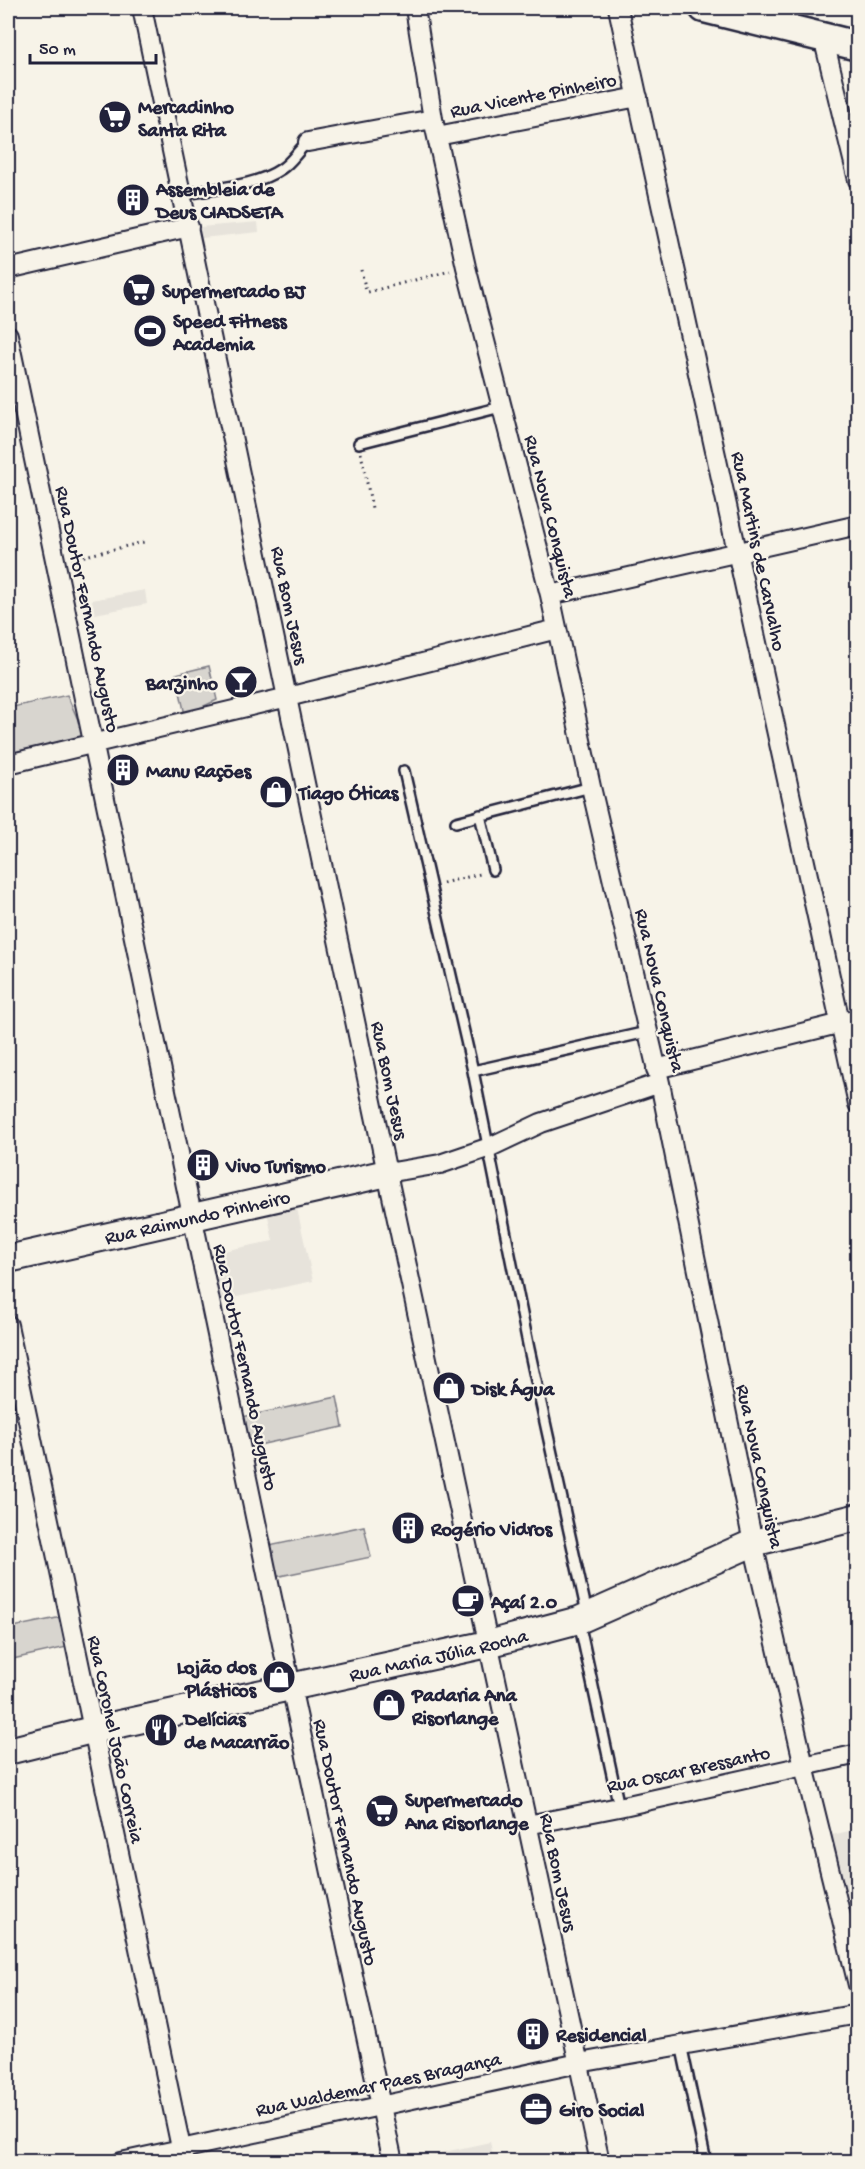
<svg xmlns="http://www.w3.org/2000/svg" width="865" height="2169" font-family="'Gochi Hand',sans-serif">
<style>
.built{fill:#e7e3db}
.green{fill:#d8d5cf;stroke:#7d7c85;stroke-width:1.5}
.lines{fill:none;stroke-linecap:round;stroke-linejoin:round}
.lane-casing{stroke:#22223b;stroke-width:14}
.street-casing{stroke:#22223b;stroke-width:22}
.secondary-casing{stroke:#22223b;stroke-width:30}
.primary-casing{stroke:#22223b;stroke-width:33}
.path{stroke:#22223b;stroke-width:3;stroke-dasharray:1.5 4.5;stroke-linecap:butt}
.lane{stroke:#f7f3e8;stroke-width:9}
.street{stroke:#f7f3e8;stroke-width:18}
.secondary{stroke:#f7f3e8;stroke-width:26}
.primary{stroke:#f7f3e8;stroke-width:28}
.labels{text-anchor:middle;stroke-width:4.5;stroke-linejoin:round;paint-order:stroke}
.street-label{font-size:20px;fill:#22223b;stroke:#f7f3e8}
.poi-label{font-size:20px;font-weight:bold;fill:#22223b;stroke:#f7f3e8;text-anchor:start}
</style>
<rect width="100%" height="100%" fill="#f7f3e8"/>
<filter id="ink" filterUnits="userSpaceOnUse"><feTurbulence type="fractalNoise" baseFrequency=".0167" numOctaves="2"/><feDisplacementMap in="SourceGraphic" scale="12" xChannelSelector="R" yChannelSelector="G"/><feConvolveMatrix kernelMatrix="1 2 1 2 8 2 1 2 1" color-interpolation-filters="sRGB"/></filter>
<g filter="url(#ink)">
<path class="built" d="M258,222L259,232L202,238L200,227Z
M145,590L147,604L95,614L92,600Z
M296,1204L313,1281L218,1301L208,1254L273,1241L267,1211Z
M857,1829V1951L828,1836Z
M490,2142L494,2161H409L408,2160Z"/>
<path class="green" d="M209,666L217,700L185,715L176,674Z
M67,695L86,738L8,757V708Z
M337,1397L343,1427L249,1447L242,1417Z
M364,1526L371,1557L275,1577L269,1546Z
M62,1617L67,1647L8,1660V1628Z"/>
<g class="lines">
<defs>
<path id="lane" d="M181,195C213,188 255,187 281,169C292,162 298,150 308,142
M359,443L501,407
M404,771L473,1071L529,1349L587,1613
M480,815L493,870
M456,822L591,787
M473,1071L647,1032
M579,1622L619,1807
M681,2044L706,2162"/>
<path id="street" d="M142,8L387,1173L600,2162
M415,8L433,119L466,267L550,595L591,787L660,1083L753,1543L804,1766L858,1985
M618,8L858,1104
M823,37L858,180
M437,136L638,97
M308,142L433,119
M8,269L189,227
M8,335L271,1593L393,2162
M550,595L858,525
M8,764L288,697L557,629
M656,1069L858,1019
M387,1173L440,1164L490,1147L541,1123L660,1083
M8,1325L184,2162
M527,1825L619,1807L858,1754
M121,2162L579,2063L858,2014"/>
<g id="secondary">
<path id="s1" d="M8,1259L387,1173"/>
<path id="s2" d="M8,1751L92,1730L488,1644L579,1620L753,1543L858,1517"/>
</g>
<path id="primary" d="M704,8L858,46"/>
</defs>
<use href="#lane" class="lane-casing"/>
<use href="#street" class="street-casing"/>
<use href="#secondary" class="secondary-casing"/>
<use href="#primary" class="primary-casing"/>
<path class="path" d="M833,8L858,13
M361,270L366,291L368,292L450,271
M361,453L372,508
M72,559L144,542
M443,883L480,874"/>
<use href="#lane" class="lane"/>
<use href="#street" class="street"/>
<use href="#secondary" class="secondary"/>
<use href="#primary" class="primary"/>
</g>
</g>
<defs>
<symbol id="supermarket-disc" viewBox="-11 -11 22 22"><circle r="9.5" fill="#22223b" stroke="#f7f3e8"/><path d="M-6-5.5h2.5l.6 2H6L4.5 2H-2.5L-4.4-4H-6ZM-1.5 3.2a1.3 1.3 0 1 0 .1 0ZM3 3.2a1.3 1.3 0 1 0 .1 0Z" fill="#fff"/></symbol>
<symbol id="building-disc" viewBox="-11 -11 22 22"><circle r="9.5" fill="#22223b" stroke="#f7f3e8"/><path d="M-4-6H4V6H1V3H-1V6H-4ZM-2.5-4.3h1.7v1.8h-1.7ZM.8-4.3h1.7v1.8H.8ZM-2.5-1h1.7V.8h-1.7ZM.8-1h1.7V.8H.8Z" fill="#fff"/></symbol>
<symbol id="stadium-disc" viewBox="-11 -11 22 22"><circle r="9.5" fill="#22223b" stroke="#f7f3e8"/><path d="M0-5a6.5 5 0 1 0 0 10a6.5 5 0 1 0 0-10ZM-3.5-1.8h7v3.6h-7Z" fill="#fff"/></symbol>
<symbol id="bar-disc" viewBox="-11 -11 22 22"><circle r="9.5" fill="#22223b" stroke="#f7f3e8"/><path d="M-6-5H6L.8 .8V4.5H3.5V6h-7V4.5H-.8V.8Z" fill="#fff"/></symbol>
<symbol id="shop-disc" viewBox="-11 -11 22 22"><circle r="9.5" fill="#22223b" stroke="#f7f3e8"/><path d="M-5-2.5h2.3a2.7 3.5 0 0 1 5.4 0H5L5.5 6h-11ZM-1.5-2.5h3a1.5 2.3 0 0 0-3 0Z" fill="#fff"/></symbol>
<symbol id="cafe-disc" viewBox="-11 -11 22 22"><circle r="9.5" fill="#22223b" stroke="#f7f3e8"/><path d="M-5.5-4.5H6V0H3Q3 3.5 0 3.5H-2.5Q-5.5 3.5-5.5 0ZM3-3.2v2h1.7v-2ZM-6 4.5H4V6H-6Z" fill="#fff"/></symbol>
<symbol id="restaurant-disc" viewBox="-11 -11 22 22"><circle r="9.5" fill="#22223b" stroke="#f7f3e8"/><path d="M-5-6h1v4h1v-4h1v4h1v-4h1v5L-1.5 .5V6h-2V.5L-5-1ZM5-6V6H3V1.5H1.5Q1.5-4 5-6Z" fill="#fff"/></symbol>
<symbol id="office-disc" viewBox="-11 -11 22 22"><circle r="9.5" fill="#22223b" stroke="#f7f3e8"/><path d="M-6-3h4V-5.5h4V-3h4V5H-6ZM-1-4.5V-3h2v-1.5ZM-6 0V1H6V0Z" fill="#fff"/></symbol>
</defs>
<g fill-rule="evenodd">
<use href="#supermarket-disc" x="96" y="98" width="38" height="38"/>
<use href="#building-disc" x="114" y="181" width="38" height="38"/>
<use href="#supermarket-disc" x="120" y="271" width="38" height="38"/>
<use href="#stadium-disc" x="131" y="312" width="38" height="38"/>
<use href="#bar-disc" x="222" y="663" width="38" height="38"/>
<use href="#building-disc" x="104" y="751" width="38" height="38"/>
<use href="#shop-disc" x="257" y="773" width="38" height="38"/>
<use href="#building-disc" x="184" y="1146" width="38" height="38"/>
<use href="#shop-disc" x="430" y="1369" width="38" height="38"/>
<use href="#building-disc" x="389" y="1509" width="38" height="38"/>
<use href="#cafe-disc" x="449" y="1582" width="38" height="38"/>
<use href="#shop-disc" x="260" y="1658" width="38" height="38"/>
<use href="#shop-disc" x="370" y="1686" width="38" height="38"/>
<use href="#restaurant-disc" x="142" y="1711" width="38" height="38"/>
<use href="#supermarket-disc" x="363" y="1792" width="38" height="38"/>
<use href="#building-disc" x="514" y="2015" width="38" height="38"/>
<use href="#office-disc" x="517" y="2090" width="38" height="38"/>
</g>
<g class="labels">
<g class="street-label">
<text transform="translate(533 94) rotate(-11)" y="7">Rua Vicente Pinheiro</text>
<text transform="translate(552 516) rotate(76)" y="7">Rua Nova Conquista</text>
<text transform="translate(760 551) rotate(78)" y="7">Rua Martins de Carvalho</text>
<text transform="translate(291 605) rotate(78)" y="7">Rua Bom Jesus</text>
<text transform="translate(89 609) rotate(78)" y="7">Rua Doutor Fernando Augusto</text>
<text transform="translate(661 990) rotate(77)" y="7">Rua Nova Conquista</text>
<text transform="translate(391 1080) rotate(78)" y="7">Rua Bom Jesus</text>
<text dy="7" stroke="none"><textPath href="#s1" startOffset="194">Rua Raimundo Pinheiro</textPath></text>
<text transform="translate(247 1367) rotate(78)" y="7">Rua Doutor Fernando Augusto</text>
<text transform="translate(761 1466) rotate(78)" y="7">Rua Nova Conquista</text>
<text dy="7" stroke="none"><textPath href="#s2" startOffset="441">Rua Maria Júlia Rocha</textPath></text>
<text transform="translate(117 1739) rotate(78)" y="7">Rua Coronel João Correia</text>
<text transform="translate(688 1768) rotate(-12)" y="7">Rua Oscar Bressanto</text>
<text transform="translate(347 1842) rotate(78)" y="7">Rua Doutor Fernando Augusto</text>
<text transform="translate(560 1872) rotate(78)" y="7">Rua Bom Jesus</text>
<text transform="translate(378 2083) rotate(-12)" y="7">Rua Waldemar Paes Bragança</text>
</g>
<g class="poi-label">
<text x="138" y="113">Mercadinho<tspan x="138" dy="23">Santa Rita</tspan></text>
<text x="156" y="195">Assembleia de<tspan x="156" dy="23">Deus CIADSETA</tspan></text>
<text x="162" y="297">Supermercado BJ</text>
<text x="173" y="327">Speed Fitness<tspan x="173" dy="23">Academia</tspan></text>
<text x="218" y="689" text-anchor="end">Barzinho</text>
<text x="146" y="777">Manu Rações</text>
<text x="299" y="799">Tiago Óticas</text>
<text x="226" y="1172">Vivo Turismo</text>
<text x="472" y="1395">Disk Água</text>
<text x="431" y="1535">Rogério Vidros</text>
<text x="491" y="1608">Açaí 2.0</text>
<text x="256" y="1673" text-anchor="end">Lojão dos<tspan x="256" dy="23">Plásticos</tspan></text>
<text x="412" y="1701">Padaria Ana<tspan x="412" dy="23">Risorlange</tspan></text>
<text x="184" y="1725">Delícias<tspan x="184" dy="23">de Macarrão</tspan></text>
<text x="405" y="1806">Supermercado<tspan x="405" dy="23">Ana Risorlange</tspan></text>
<text x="556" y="2041">Residencial</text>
<text x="559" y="2116">Giro Social</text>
</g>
</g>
<rect width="865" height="2169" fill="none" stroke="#f7f3e8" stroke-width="30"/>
<rect x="15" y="15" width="835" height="2139" fill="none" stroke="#22223b" stroke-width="2" filter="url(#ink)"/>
<path d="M30 54v9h126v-9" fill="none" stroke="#22223b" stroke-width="3"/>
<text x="39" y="54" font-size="18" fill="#22223b" stroke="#f7f3e8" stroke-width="4.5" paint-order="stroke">50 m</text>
</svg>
